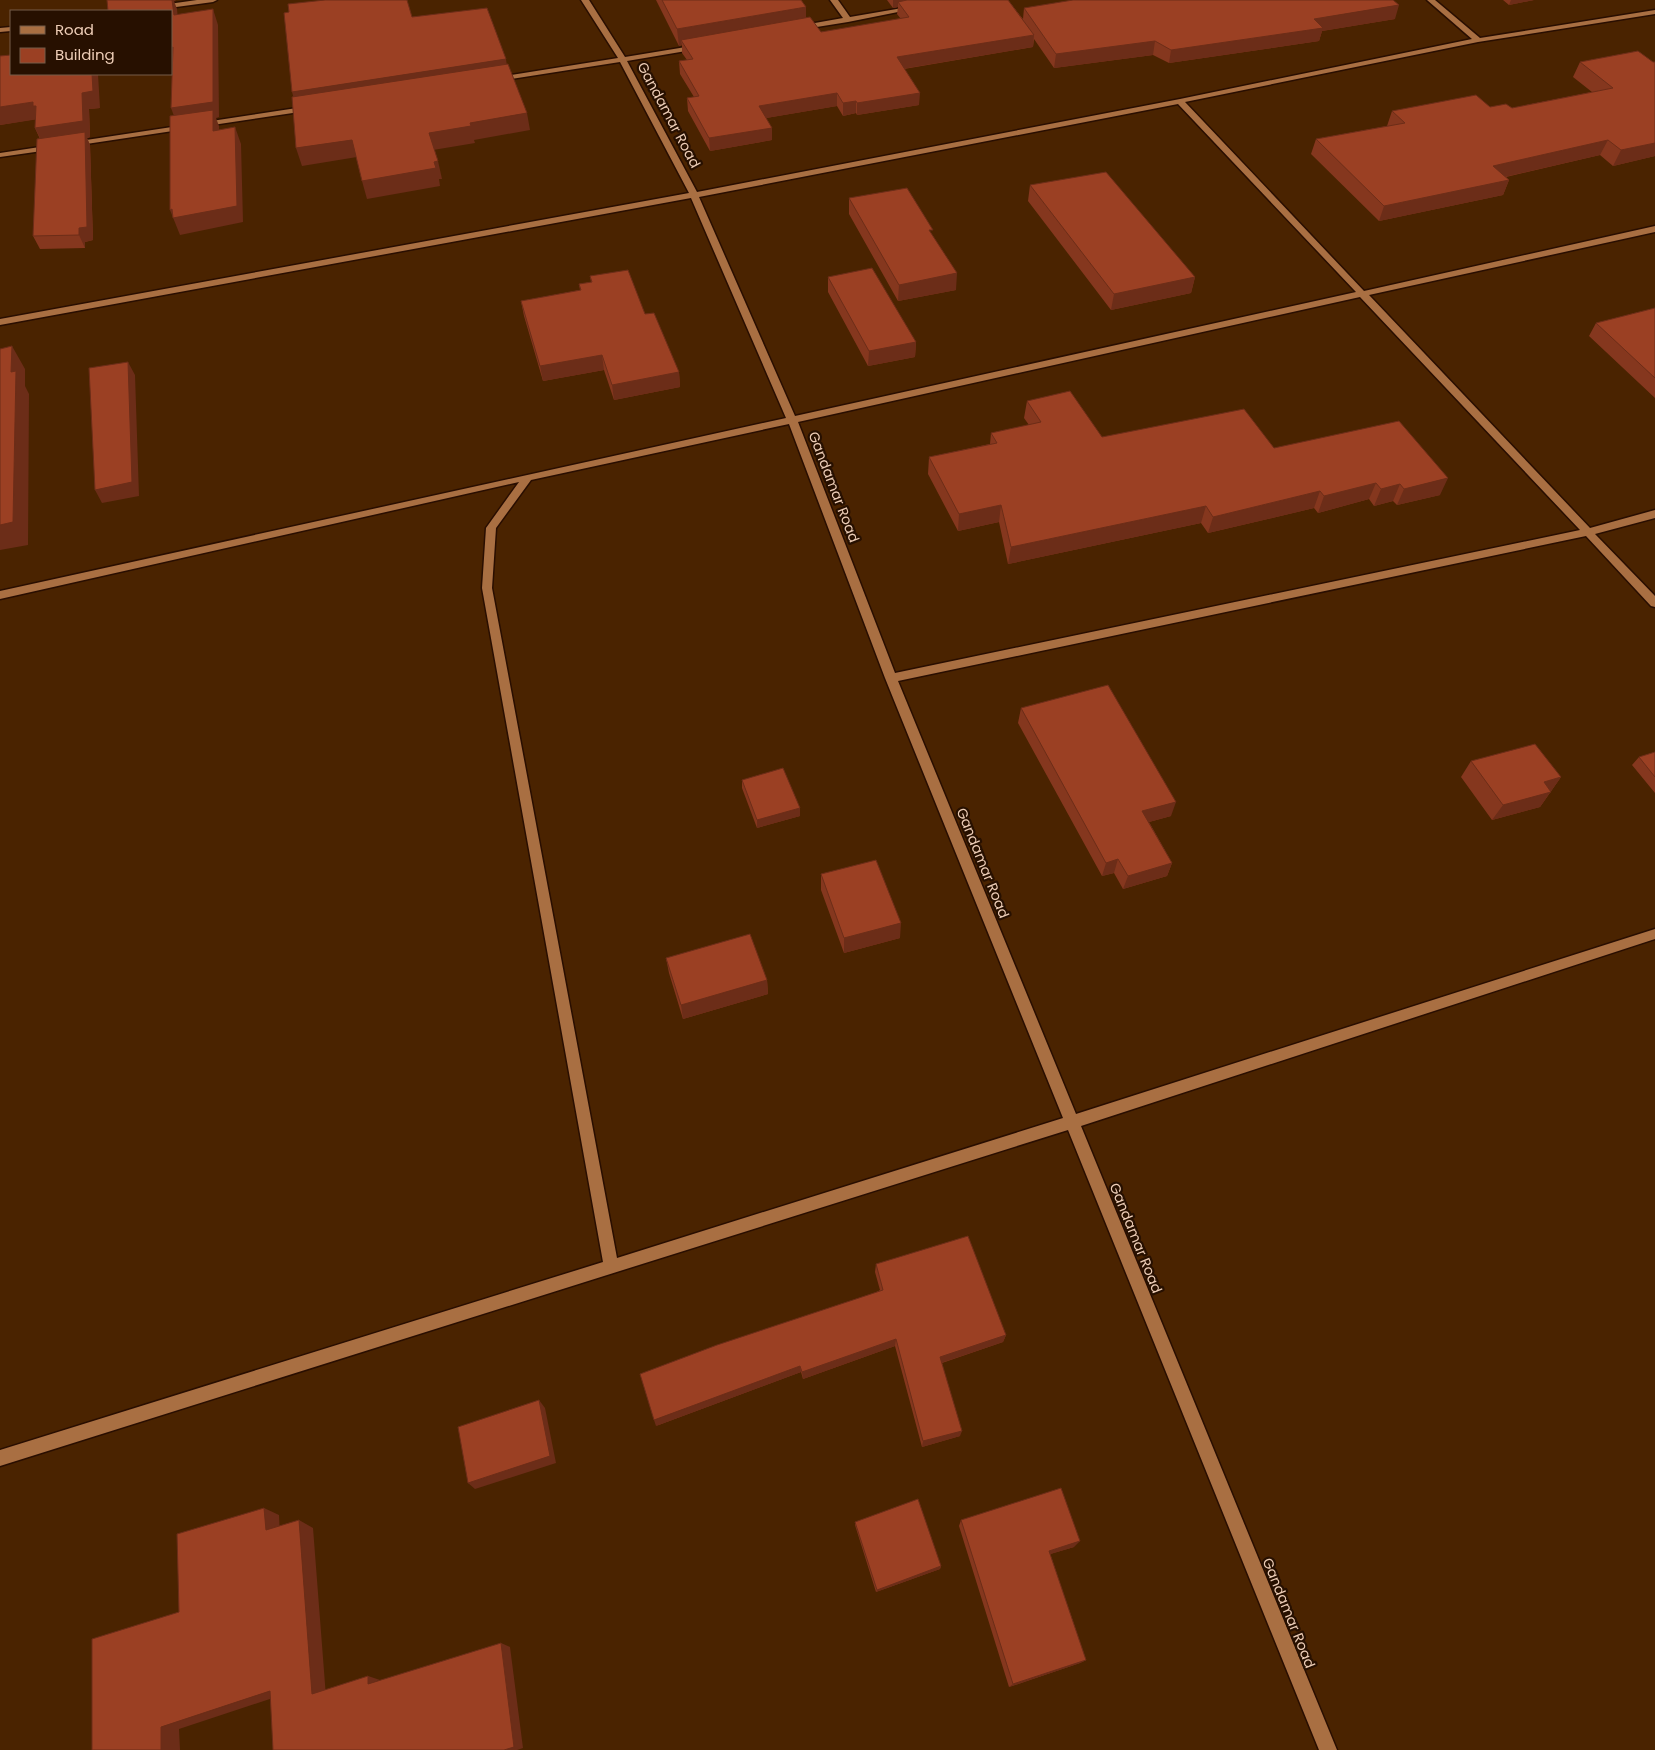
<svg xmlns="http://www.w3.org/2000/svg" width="1655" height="1750" font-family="Poppins,sans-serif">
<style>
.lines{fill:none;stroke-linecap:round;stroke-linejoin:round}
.minor-casing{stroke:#290e00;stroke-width:3}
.minor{fill:#a96f42;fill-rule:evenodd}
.wall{fill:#85371e}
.shaded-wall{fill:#6c2d18}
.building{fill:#9b4023;stroke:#6c2d18}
.labels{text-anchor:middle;stroke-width:4.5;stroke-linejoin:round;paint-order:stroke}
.street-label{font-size:14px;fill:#edcdb6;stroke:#271000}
</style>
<rect width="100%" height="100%" fill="#4a2300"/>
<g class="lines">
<defs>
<path id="minor" d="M197,0H217L213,2L147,11H129L133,9Z
M581,0H589L625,57L698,45L702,47L698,49L627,61L697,192L1180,99L1472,39L1427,0H1435L1480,38L1655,10V14L1478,42L1185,102L1364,291L1655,226V232L1369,295L1590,528L1655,510V518L1595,534L1655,596V607L1651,606L1586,536L898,681L1076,1114L1655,929V939L1081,1126L1337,1750H1319L1068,1130L0,1466V1450L603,1262L482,588L486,528L519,482L0,599V591L786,418L691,198L0,325V319L689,193L620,62L498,81L494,79L498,77L618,58ZM1178,104L1356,292L795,416L699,197ZM1360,297L1580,530L895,673L798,422ZM789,424L885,678L1063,1118L617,1258L492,588L496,528L531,480Z
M830,0H838L850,17L914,6L918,8L848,22L798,30V26L843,18Z
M11,27V31L0,32V28Z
M310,106L314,108L313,110L73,146L69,144L73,142Z
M53,145H56V149L0,157V153Z"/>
</defs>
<use href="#minor" class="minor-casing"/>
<use href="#minor" class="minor"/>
</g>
<path class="wall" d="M656,0H801L806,7V18L821,32L901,19L897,14L898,7L893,8L887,0H1008L1023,19L1024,8L1395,19L1322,31L1319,41L1169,63L1153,55L1054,68L1034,39L1033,47L904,69L919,105L857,115L856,113L843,116L837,106L766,118L772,140L710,151L688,111L687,98L694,97L680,74L679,61L687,60L682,53V45L679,46Z
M1503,0H1534L1509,5Z
M1638,51L1655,156L1613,166L1600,155L1506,177L1509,180L1503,195L1379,221L1311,154L1316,139L1387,126L1392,111L1490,107L1512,108L1592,92L1573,77L1580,62Z
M0,56L100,108L89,109L90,137L87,138L90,145L93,240L85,242V248L40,249L33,236L40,139L35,128L36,119L0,125Z
M1030,185L1195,277L1191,293L1111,310L1028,201Z
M849,198L932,235L956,290L898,301L849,214Z
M590,276L645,314L679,372L680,387L614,400L604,370L543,381L524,316L521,301L580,290L579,284L591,282Z
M828,277L916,342L915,357L868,366L828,292Z
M1655,308V398L1589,336L1596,323Z
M1027,401L1102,437L1274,448L1440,495L1397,505L1393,501L1374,506L1369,499L1318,513L1314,508L1208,533L1201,523L1008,564L999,522L958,531L928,474L929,457L990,444L991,433L1029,425L1024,418Z
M1021,708L1171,816L1149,822L1172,863L1167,876L1123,889L1114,873L1102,876L1018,723Z
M1655,752V793L1632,765L1639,757Z
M1471,761L1561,777L1540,807L1492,820L1461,777Z
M742,780L800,808V816L757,828L742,788Z
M821,874L900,938L844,953L821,890Z
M666,958L767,980L768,994L683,1019L669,973Z
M876,1264L1006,1335L1003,1342L942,1363L960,1436L922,1447L895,1346L803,1379L801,1372L656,1426L880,1290L875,1272Z
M961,1520L1074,1547L1050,1554L1086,1660L1080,1663L1009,1687L959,1526Z
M855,1522L941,1566L940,1569L876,1592L855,1525Z"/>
<path class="shaded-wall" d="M123,0H175L176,1H174L177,9L179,30Z
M893,0H938L898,2V7L893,8Z
M1511,0H1534L1509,5Z
M1399,5L1395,19L1322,31L1319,41L1169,63L1171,50L1314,19Z
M806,7V24L681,40L682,45L679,46L677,29Z
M213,9L218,25L219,117L216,118L219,126V147L177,124L171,108Z
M1034,35L1033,47L896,70L897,57Z
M1155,41L1153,55L1054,68L1056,54Z
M173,47L178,63L171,64V48Z
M506,59L508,73L296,106L292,92Z
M92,74H98L100,108L89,109L90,137L87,138L90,145L93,240L85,242V248L79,235L43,144L35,128L82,93Z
M837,93V106L760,119L759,106Z
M920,93L919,105L857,115V103Z
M856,101V113L843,116V103Z
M33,102L36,106L39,119L0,125V107Z
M527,113L530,130L474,140L475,143L433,150L429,133L470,123Z
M235,127L241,144L243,222L180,235L170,210Z
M772,128V140L710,151L709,138Z
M352,140L357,157L302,166L296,148Z
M1608,140L1600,155L1487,181L1493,166Z
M1655,143V156L1613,166L1621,150Z
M438,161L442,179H439L440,186L367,199L362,181Z
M1509,180L1503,195L1379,221L1384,206Z
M957,273L956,290L898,301L899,285Z
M1195,277L1191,293L1111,310L1114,294Z
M916,342L915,357L868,366L869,351Z
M12,346L25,369V386L29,394L28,545L0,550V525Z
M602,355L604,370L543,381L540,366Z
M128,362L135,375L139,496L102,503L95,490Z
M679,372L680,387L614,400L612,385Z
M1448,478L1440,495L1397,505L1404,489Z
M1376,483L1369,499L1318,513L1324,496Z
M1400,484L1393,501L1374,506L1381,489Z
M1320,491L1314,508L1208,533L1213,517Z
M1001,505L999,522L958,531L959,514Z
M1206,506L1201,523L1008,564L1011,547Z
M1561,777L1540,807L1492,820L1503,805L1544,782Z
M1176,802L1171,816L1138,825L1142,811Z
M800,808V816L757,828V820Z
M1118,859L1114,873L1102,876L1106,863Z
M1172,863L1167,876L1123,889L1128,876Z
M901,923L900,938L844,953V938Z
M767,980L768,994L683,1019L681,1005Z
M1006,1335L1003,1342L938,1364L940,1357Z
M896,1339L895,1346L803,1379L802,1372Z
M800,1366L801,1372L656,1426L654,1420Z
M539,1400L545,1408L556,1463L475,1489L468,1483Z
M962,1431L960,1436L922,1447L923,1441Z
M264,1508L279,1515L280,1537L266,1530Z
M299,1520L313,1528L326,1697L312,1694Z
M1080,1541L1074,1547L1044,1556L1049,1551Z
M941,1566L940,1569L876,1592L877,1590Z
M501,1643L510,1647L523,1748L517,1750H504Z
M1086,1660L1080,1663L1009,1687L1013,1684Z
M368,1676L380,1680L368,1684Z
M270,1691L285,1694L179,1729L180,1750H161V1727Z"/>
<path class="building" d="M107,0H172L174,15L213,9V102L171,108L173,47L171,48V11H108Z
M325,0H407L412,17L487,8L506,59L292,92L284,13L289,12L288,4Z
M662,0H801L806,7L677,29Z
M907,0H1008L1034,35L897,57L920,93L857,103L856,101L843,103L837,93L759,106L772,128L709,138L687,98L699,96L679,61L693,59L681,40L810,17L821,32L909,17L898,2Z
M1073,0H1393L1399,5L1314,19L1323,28L1171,50L1155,41L1056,54L1024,8Z
M1638,51L1653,62H1655V143L1621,150L1608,140L1493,166L1509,180L1384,206L1316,139L1405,123L1392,111L1476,95L1490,107L1506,104L1512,108L1613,88L1580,62Z
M11,55V74H92L93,91L82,93L83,121L35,128L36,106H33V102L0,107V56Z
M508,64L527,113L470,123L471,126L429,133L438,161L434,162L436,168L362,181L352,140L296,148L292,97Z
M213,110V131L235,127L237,206L173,218L172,209L170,210V116Z
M85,132L87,227L79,228V235L33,236L37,139Z
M1106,172L1195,277L1114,294L1030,185Z
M907,188L933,230H929L957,273L899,285L849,198Z
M872,268L916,342L869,351L828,277Z
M628,270L645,314L654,313L679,372L612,385L602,355L540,366L521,301L581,290L579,284L592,282L590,276Z
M1655,308V378L1596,323Z
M12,346L11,372L16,371L13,522L0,525V349Z
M128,362L132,482L95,490L89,368Z
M1070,391L1102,437L1244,409L1274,448L1399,421L1448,478L1404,489L1400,484L1381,489L1376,483L1324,496L1320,491L1213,517L1206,506L1011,547L1001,505L959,514L929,457L997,443L991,433L1041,422L1027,401Z
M1108,685L1176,802L1142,811L1172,863L1128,876L1118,859L1106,863L1021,708Z
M1535,744L1561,777L1544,782L1551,792L1503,805L1471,761Z
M1655,752V777L1639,757Z
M783,768L800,808L757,820L742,780Z
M876,860L901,923L844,938L821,874Z
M750,934L767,980L681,1005L666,958Z
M968,1236L1006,1335L940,1357L962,1431L923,1441L896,1339L802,1372L800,1366L654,1420L640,1374L717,1345L883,1290L876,1264Z
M539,1400L550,1456L468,1483L458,1427Z
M1061,1488L1080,1541L1049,1551L1086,1660L1013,1684L961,1520Z
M918,1499L941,1566L877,1590L855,1522Z
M264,1508L266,1530L299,1520L312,1694L368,1676V1684L501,1643L514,1747L504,1750H273L270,1691L161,1727V1750H92V1639L179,1612L177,1534Z"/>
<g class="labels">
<g class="street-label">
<text transform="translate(669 115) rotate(62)" y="5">Gandamar Road</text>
<text transform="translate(834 487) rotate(69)" y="5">Gandamar Road</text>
<text transform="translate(983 863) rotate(68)" y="5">Gandamar Road</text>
<text transform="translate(1136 1238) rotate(68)" y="5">Gandamar Road</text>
<text transform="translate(1289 1613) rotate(68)" y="5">Gandamar Road</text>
</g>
</g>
<rect x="10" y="10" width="162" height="65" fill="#271000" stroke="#765c49"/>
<rect x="20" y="26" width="25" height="8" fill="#a96f42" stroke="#765c49"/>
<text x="55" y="35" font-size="15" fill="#edcdb6">Road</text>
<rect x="20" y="48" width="25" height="15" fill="#9b4023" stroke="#765c49"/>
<text x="55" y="60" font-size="15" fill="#edcdb6">Building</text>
</svg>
